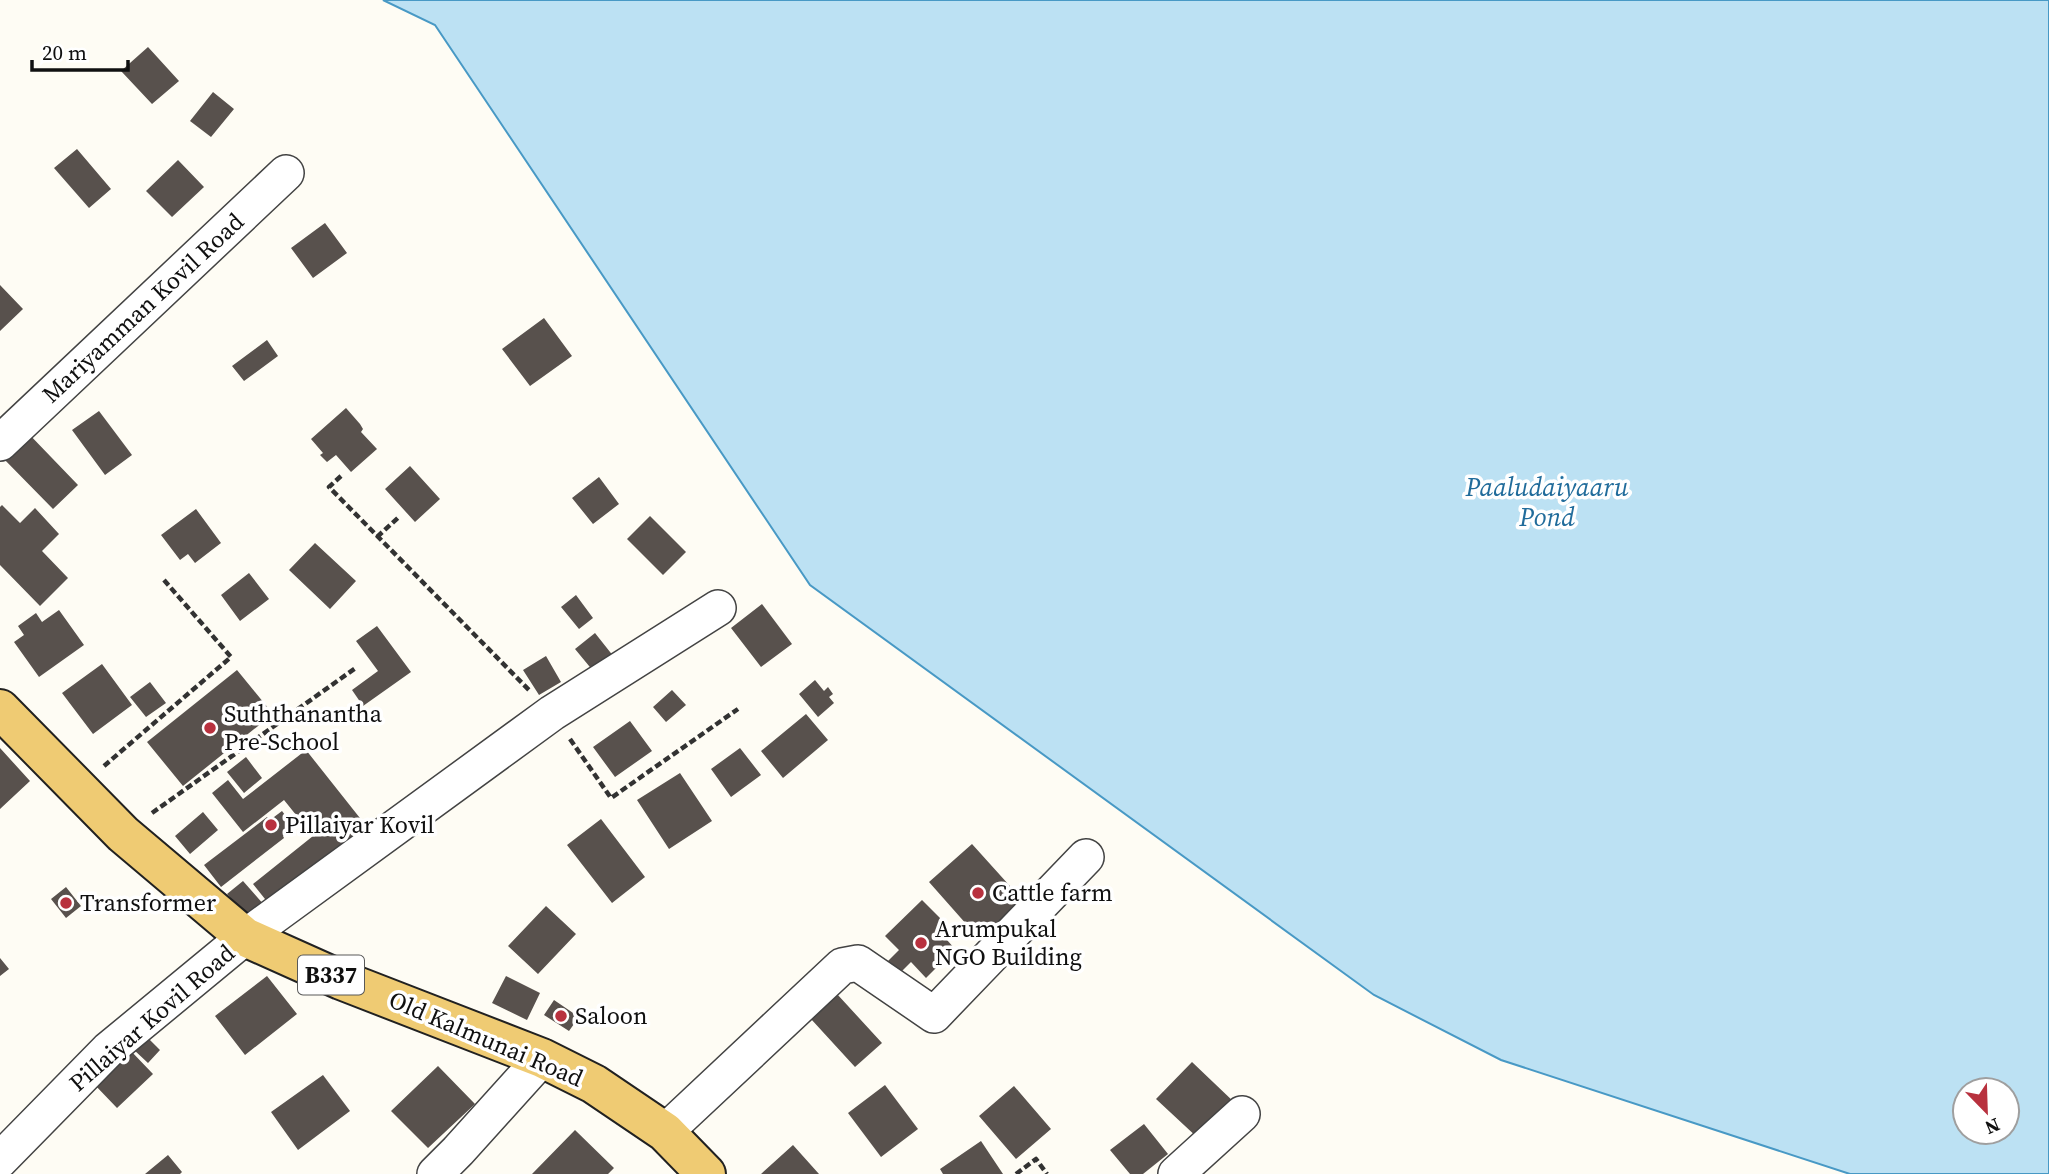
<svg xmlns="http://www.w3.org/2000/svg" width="2049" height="1174" font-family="'Source Serif 4',serif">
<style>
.water{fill:#bce1f3;stroke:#4899c5;stroke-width:2;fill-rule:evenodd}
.building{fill:#58514d}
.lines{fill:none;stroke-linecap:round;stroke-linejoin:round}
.minor-casing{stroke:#434343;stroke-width:38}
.primary-casing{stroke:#212121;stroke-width:42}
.path{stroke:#323232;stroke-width:4.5;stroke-dasharray:7 3.5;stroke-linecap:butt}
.minor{stroke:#fff;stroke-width:35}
.primary{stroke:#efcb73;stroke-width:38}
.poi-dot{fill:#b8313e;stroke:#fff;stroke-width:2.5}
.labels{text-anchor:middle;stroke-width:7;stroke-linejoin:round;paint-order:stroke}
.shield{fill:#fff;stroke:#585858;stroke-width:2}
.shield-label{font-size:23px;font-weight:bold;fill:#101010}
.street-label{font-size:24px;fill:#101010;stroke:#fff}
.poi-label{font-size:24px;fill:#101010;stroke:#fff;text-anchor:start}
.water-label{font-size:26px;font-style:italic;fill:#216c9b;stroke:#fff}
</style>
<rect width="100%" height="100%" fill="#fefcf4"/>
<path class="water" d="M383,0H2049V1174H1850L1501,1060L1374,995L810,585L435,25ZM1965,1090H2007V1132H1965Z"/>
<path class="building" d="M148,47L179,81L152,104L121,71Z
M213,92L234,109L211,137L190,121Z
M77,149L111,189L89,208L54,168Z
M178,160L204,187L172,217L146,191Z
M325,223L347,253L313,278L291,248Z
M0,285L23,309L0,331Z
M544,318L572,356L530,386L502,349Z
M267,340L278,356L244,381L232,366Z
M346,408L360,424L363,429L361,432L377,449L351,472L336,455L327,462L320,455L323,453L311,439Z
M99,411L132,455L105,475L72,430Z
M25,430L78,485L53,509L0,455Z
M410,466L440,499L415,522L385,489Z
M599,477L619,504L593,524L572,498Z
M2,505L20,523L35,508L59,534L42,551L68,578L40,606L0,565V507Z
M196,509L221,543L195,563L188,554L180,560L161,535Z
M650,516L686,552L663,575L627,539Z
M315,543L356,581L330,609L289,570Z
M249,573L269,599L240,621L221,595Z
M576,595L593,618L579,629L561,607Z
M762,604L792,644L761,667L731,628Z
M59,610L84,645L39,677L14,642L24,635L18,626L36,613L42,622Z
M377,626L411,672L363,706L352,690L378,671L356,641Z
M595,633L614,657L594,672L575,649Z
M546,656L561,682L539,695L523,670Z
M102,664L132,705L93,734L62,693Z
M237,670L273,714L183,786L147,742Z
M815,680L824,691L828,687L833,694L829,697L834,703L818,717L799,694Z
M150,682L166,703L146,717L130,697Z
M672,690L686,705L666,722L653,707Z
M806,714L828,740L783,778L761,751Z
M630,721L652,751L615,777L593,747Z
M0,748L30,781L0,809Z
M740,748L761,775L731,797L711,769Z
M306,750L371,832L273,909L253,884L313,836L284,800L243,832L212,793L228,780L243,799Z
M246,757L262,778L244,793L227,772Z
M680,773L712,821L669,849L637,800Z
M282,811L294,827L283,836L284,838L221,887L204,865L267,817L270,820Z
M203,812L218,830L190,854L175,836Z
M601,819L645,877L612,903L567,845Z
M972,844L1026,904L983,943L929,882Z
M243,881L265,906L249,919L227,894Z
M66,887L81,906L66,918L51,899Z
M922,900L946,924L939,931L955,949L926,978L911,962L894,979L882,967L899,950L885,936Z
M546,906L576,934L538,974L508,946Z
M0,958L9,969L0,976Z
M267,976L297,1014L245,1055L215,1016Z
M506,976L540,993L527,1020L492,1003Z
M837,994L882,1043L855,1067L811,1019Z
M554,1000L579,1017L569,1031L544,1015Z
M146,1036L160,1050L148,1063L133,1049Z
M129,1049L153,1074L117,1108L93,1083Z
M1192,1062L1235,1103L1199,1139L1156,1099Z
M438,1066L475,1104L428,1148L391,1111Z
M323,1075L350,1111L298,1150L271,1112Z
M885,1085L918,1129L881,1157L848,1113Z
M1014,1086L1051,1129L1016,1159L979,1116Z
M1144,1124L1168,1154L1143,1174H1130L1110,1150Z
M575,1130L614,1168L608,1174H532Z
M981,1141L1003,1174H943L940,1169Z
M793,1145L819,1174H761Z
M168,1155L182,1172L180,1174H145Z"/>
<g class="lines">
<defs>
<path id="minor" d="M0,443L286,173
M665,1132L842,966L858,963L934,1015L1086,857
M0,1160L108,1050L245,937L552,713L718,608
M435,1174L458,1151L542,1058
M1176,1174L1242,1114"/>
<path id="primary" d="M0,709L123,834L245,937L341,980L542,1058L594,1084L665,1132L706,1174"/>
</defs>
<use href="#minor" class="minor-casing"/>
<use href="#primary" class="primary-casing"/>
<path class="path" d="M341,476L329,487L529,690
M377,537L400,516
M570,739L611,798L738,709
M104,766L231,657L164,580
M152,813L357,667
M1016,1174L1036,1159L1047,1174"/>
<use href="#minor" class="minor"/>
<use href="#primary" class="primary"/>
</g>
<g class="poi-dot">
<circle cx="210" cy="728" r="7"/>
<circle cx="271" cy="825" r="7"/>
<circle cx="978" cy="893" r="7"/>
<circle cx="66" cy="903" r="7"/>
<circle cx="921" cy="943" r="7"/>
<circle cx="561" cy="1016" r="7"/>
</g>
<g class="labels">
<rect class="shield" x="298" y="955.5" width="66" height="39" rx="5"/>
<g class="shield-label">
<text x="331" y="983">B337</text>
</g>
<g class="street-label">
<text transform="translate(143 308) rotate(-43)" y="8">Mariyamman Kovil Road</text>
<text transform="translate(152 1018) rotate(-41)" y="8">Pillaiyar Kovil Road</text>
<text transform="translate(486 1039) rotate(23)" y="8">Old Kalmunai Road</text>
</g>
<g class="poi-label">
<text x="224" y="722">Suththanantha<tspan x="224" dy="28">Pre-School</tspan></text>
<text x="285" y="833">Pillaiyar Kovil</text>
<text x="992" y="901">Cattle farm</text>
<text x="80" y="911">Transformer</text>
<text x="935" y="937">Arumpukal<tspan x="935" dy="28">NGO Building</tspan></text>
<text x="575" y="1024">Saloon</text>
</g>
<g class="water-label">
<text x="1547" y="496">Paaludaiyaaru<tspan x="1547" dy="30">Pond</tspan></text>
</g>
</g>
<g transform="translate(1986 1111) rotate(157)"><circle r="33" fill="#ffffff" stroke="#9f9f9f" stroke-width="2"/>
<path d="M0-5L12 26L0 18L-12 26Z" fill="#b8313e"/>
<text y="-10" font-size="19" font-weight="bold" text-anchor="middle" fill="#101010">N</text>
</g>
<path d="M32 60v10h96v-10" fill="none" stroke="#101010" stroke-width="3.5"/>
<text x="42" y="60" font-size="21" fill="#101010" stroke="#ffffff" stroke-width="5" paint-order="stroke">20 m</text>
</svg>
